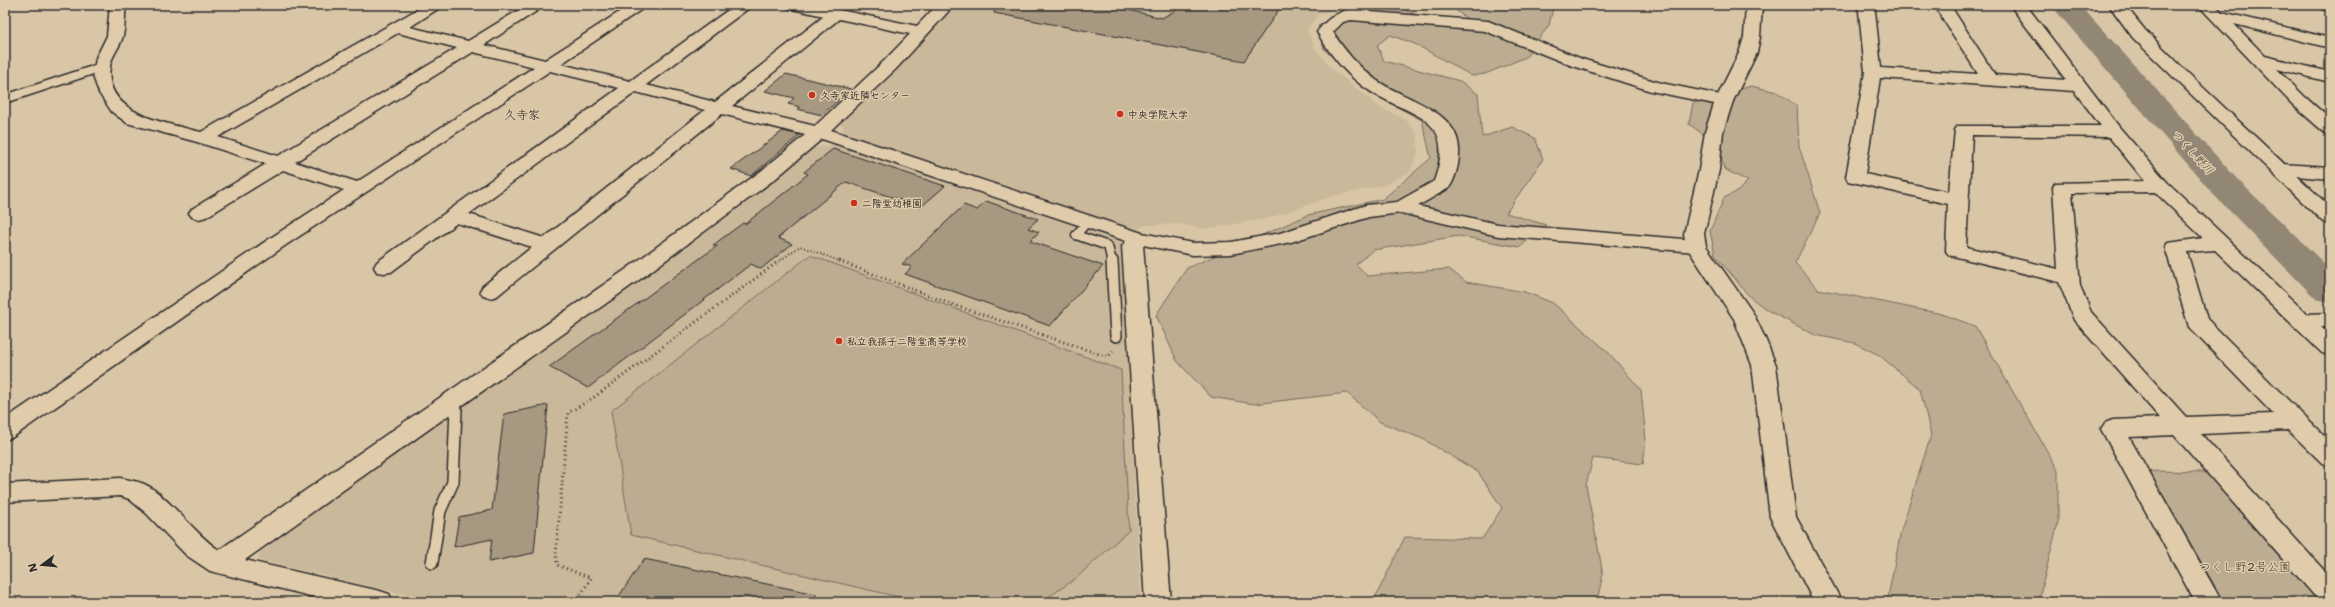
<svg xmlns="http://www.w3.org/2000/svg" width="2335" height="607" font-family="'Shantell Sans','Klee One',sans-serif">
<style>
.built{fill:#cab89b}
.green{fill:#bcac92;stroke:#746c5e}
.lines{fill:none;stroke-linecap:round;stroke-linejoin:round}
.river{fill:#928674;fill-rule:evenodd}
.building{fill:#a69881;stroke:#2b2b2b}
.service-far1-casing{stroke:#2b2b2b;stroke-width:11}
.service-casing{stroke:#2b2b2b;stroke-width:14}
.minor-casing{stroke:#2b2b2b;stroke-width:3}
.tertiary-casing{stroke:#2b2b2b;stroke-width:3}
.path-far1{stroke:#2b2b2b;stroke-width:2;stroke-dasharray:1 2.5;stroke-linecap:butt}
.path{stroke:#2b2b2b;stroke-width:3;stroke-dasharray:1 3.5;stroke-linecap:butt}
.service-far1{stroke:#e0ccab;stroke-width:8}
.service{stroke:#e0ccab;stroke-width:11}
.minor{fill:#e0ccab;fill-rule:evenodd}
.tertiary{fill:#e0ccab;fill-rule:evenodd}
.poi-dot{fill:#c8321e;stroke:#e0ccab;stroke-width:1.5}
.labels{text-anchor:middle;stroke-width:3;stroke-linejoin:round;paint-order:stroke}
.poi-label{font-size:10px;font-weight:bold;fill:#2b2b2b;stroke:#e0ccab;text-anchor:start}
.water-label{font-size:11px;font-style:italic;fill:#403d3a;stroke:#e0ccab}
.quarter-label{font-size:12px;fill:#2b2b2b;stroke:#e0ccab}
.near-park-label{font-size:12px;fill:#413e3a;stroke:#e0ccab}
</style>
<rect width="100%" height="100%" fill="#d9c6a6"/>
<filter id="ink" filterUnits="userSpaceOnUse"><feTurbulence type="fractalNoise" baseFrequency=".025" numOctaves="2"/><feDisplacementMap in="SourceGraphic" scale="8" xChannelSelector="R" yChannelSelector="G"/><feConvolveMatrix kernelMatrix="1 2 1 2 8 2 1 2 1" color-interpolation-filters="sRGB"/></filter>
<g filter="url(#ink)">
<path class="built" d="M954,5H1347L1318,15L1307,29L1316,50L1332,69L1381,108L1406,120L1417,134L1418,152L1410,172L1385,185L1330,197L1267,219L1204,229L1180,224L1144,225L1136,231L846,135L840,121L888,78Z
M835,144L1121,238L1141,602H437L259,560L260,550L729,214L814,148Z"/>
<path class="green" d="M1449,5H1562L1553,8L1549,25L1526,57L1485,74L1472,76L1415,44L1390,35L1377,45L1384,61L1460,81L1478,94L1482,137L1512,127L1535,138L1543,159L1506,213L1546,225L1520,247L1459,236L1373,250L1356,264L1367,276L1449,269L1466,282L1525,292L1553,303L1608,352L1641,390L1646,440L1643,464L1593,458L1586,485L1603,574L1597,601L1373,602L1405,537L1482,539L1502,508L1478,472L1423,439L1380,422L1347,393L1254,404L1211,397L1177,361L1156,315L1187,268L1308,215L1383,199L1431,158L1422,120L1370,93L1324,49L1318,26L1356,6L1400,8L1447,27L1467,19Z
M1751,86L1777,92L1797,106L1799,146L1820,213L1795,263L1818,289L1942,314L1975,326L2058,470V523L2038,602H1887L1901,531L1931,435L1920,389L1879,355L1855,343L1815,335L1767,310L1750,297L1715,255L1710,231L1724,198L1738,191L1748,181L1724,169L1719,146L1689,124L1693,103Z
M810,255L1121,370L1129,530L1075,579L1041,602H921L631,535L611,411Z
M2149,471L2207,472L2323,602H2224Z"/>
<g class="lines">
<path class="river" d="M2051,5H2080L2238,180L2330,269V302L2316,299L2214,195Z"/>
</g>
<path class="building" d="M995,5H1108L1162,18L1178,9L1197,5H1282L1244,61L994,13Z
M786,74L851,89L822,115L797,109L800,107L788,104L794,98L765,91Z
M783,131L800,135L751,176L731,169Z
M833,149L945,186L921,207L846,182L778,238L792,244L761,269L751,264L588,388L549,367L717,246L713,245L743,223L745,224L808,174L804,172Z
M986,201L1038,219L1028,228L1039,232L1030,241L1103,266L1050,326L905,274L912,267L902,264L964,205L977,210Z
M548,405L534,553L489,562L492,539L454,547L459,517L492,510L504,414Z
M644,559L816,594L815,602H615Z"/>
<g class="lines">
<defs>
<path id="service-far1" d="M5,99L102,67
M1088,221L1076,235L1108,246L1112,262"/>
<path id="service" d="M1112,261L1116,336
M432,563L440,511L453,482L456,409L446,404"/>
<path id="minor" d="M110,5H126C124,16 126,28 122,39C119,49 111,56 110,67C103,115 168,123 201,132L425,5H444L410,27L468,41L527,5H546L484,45L545,60L630,5H648L561,64L630,81L735,5H753L646,85L715,102L824,16L788,8L785,5H815L917,26L937,5H954L896,69L831,130L1142,233L1193,243L1231,242L1280,233L1366,205L1397,202L1434,181C1459,112 1407,118 1364,87C1345,73 1329,53 1317,32C1327,17 1349,4 1367,9L1370,12L1488,21L1582,59L1661,83L1730,97L1733,101L1730,105L1724,106L1651,91L1570,65L1485,31L1351,20L1343,22L1333,32C1344,51 1359,67 1376,80C1404,100 1462,110 1459,154C1459,165 1455,179 1449,188L1418,206L1498,224L1696,240L1703,242L1706,246L1703,250L1696,252L1498,236L1401,213L1369,217L1291,242L1231,254L1193,255L1143,245L1171,602H1145L1122,246L1126,241L822,139L775,179L639,280L245,560L380,591L389,594L393,602H334L210,571L186,555L146,513L129,499L120,496L5,502V484L120,478C128,480 137,481 144,484C167,494 194,534 219,550L625,270L761,171L805,135L722,114L497,296L490,298L483,296L480,291L483,286L532,247L457,223L391,272L384,273L377,272L374,267L377,262L619,88L550,71L286,245L13,437L5,440V419L272,237L344,190L283,170L206,217L199,219L192,217L189,213L192,209L266,164L197,142L127,123L112,112L99,93L93,76L96,58L107,36ZM839,19L910,34L884,61L815,126L732,106ZM398,33L457,48L278,156L218,137ZM473,52L534,67L357,182L295,162ZM636,92L705,110L544,238L469,214Z
M1856,5H1872L1875,11L1881,68L1978,74L1934,5H1950L1995,75L2066,80L2010,5H2026L2120,128L2167,182L2307,314L2330,313V327H2321L2330,335V355L2322,353L2215,250L2187,252L2207,319L2330,442V466L2322,463L2288,430L2201,434L2330,577V602H2320L2174,435L2129,437L2222,602H2195L2101,429L2105,423L2113,420L2160,418L2074,320L2059,282L1949,255L1946,251L1948,204L1848,181L1846,177L1865,72L1859,11ZM1880,78L2074,91L2101,126H1958L1955,130L1949,192L1865,174ZM1972,135L2109,137L2145,181L2055,183L2053,187L2058,269L1966,247ZM2155,192L2203,238L2168,243L2165,247L2189,327L2273,414L2186,417L2091,312L2080,286L2072,193Z
M2198,5H2215L2222,12L2330,38V48L2234,24L2265,56L2330,72V82L2277,69L2305,97L2330,119V133L2324,132L2293,105Z
M2280,164L2330,167V179L2273,174L2271,170L2273,166Z"/>
<path id="tertiary" d="M1746,5H1762L1760,37L1757,53L1733,101L1723,132L1719,170L1704,234L1706,246L1753,313L1765,338L1776,365L1796,517L1842,602H1814L1770,517L1752,365L1734,319L1686,246L1684,234L1699,170L1705,132L1715,101L1739,53L1744,37Z
M2109,5H2125L2145,30L2193,78L2330,207V224L2323,222L2133,38Z
M2317,5H2330V11L2319,8Z"/>
</defs>
<use href="#service-far1" class="service-far1-casing"/>
<use href="#service" class="service-casing"/>
<use href="#minor" class="minor-casing"/>
<use href="#tertiary" class="tertiary-casing"/>
<path class="path-far1" d="M778,262L800,246L842,262"/>
<path class="path" d="M839,261L948,303L1108,357L1113,351
M576,602L591,578L557,565L556,554L568,413L593,398L779,261"/>
<use href="#service-far1" class="service-far1"/>
<use href="#service" class="service"/>
<use href="#minor" class="minor"/>
<use href="#tertiary" class="tertiary"/>
</g>
</g>
<g class="poi-dot">
<circle cx="812" cy="95" r="4"/>
<circle cx="1120" cy="114" r="4"/>
<circle cx="854" cy="203" r="4"/>
<circle cx="839" cy="341" r="4"/>
</g>
<g class="labels">
<g class="poi-label">
<text x="820" y="99">久寺家近隣センター</text>
<text x="1128" y="118">中央学院大学</text>
<text x="862" y="207">二階堂幼稚園</text>
<text x="847" y="345">私立我孫子二階堂高等学校</text>
</g>
<g class="water-label">
<text transform="translate(2193 152) rotate(47)" y="4">つくし野川</text>
</g>
<g class="quarter-label">
<text x="522" y="119">久寺家</text>
</g>
<g class="near-park-label">
<text x="2245" y="571">つくし野2号公園</text>
</g>
</g>
<rect width="2335" height="607" fill="none" stroke="#e0ccab" stroke-width="20"/>
<rect x="10" y="10" width="2315" height="587" fill="none" stroke="#2b2b2b" stroke-width="1.5" filter="url(#ink)"/>
<g transform="translate(42 565) rotate(254)" stroke="#e0ccab" stroke-width="3" paint-order="stroke">
<path d="M0-3L7 15L0 10L-7 15Z" fill="#2b2b2b"/>
<text y="-6" font-size="11" font-weight="bold" text-anchor="middle" fill="#2b2b2b">N</text>
</g>
</svg>
